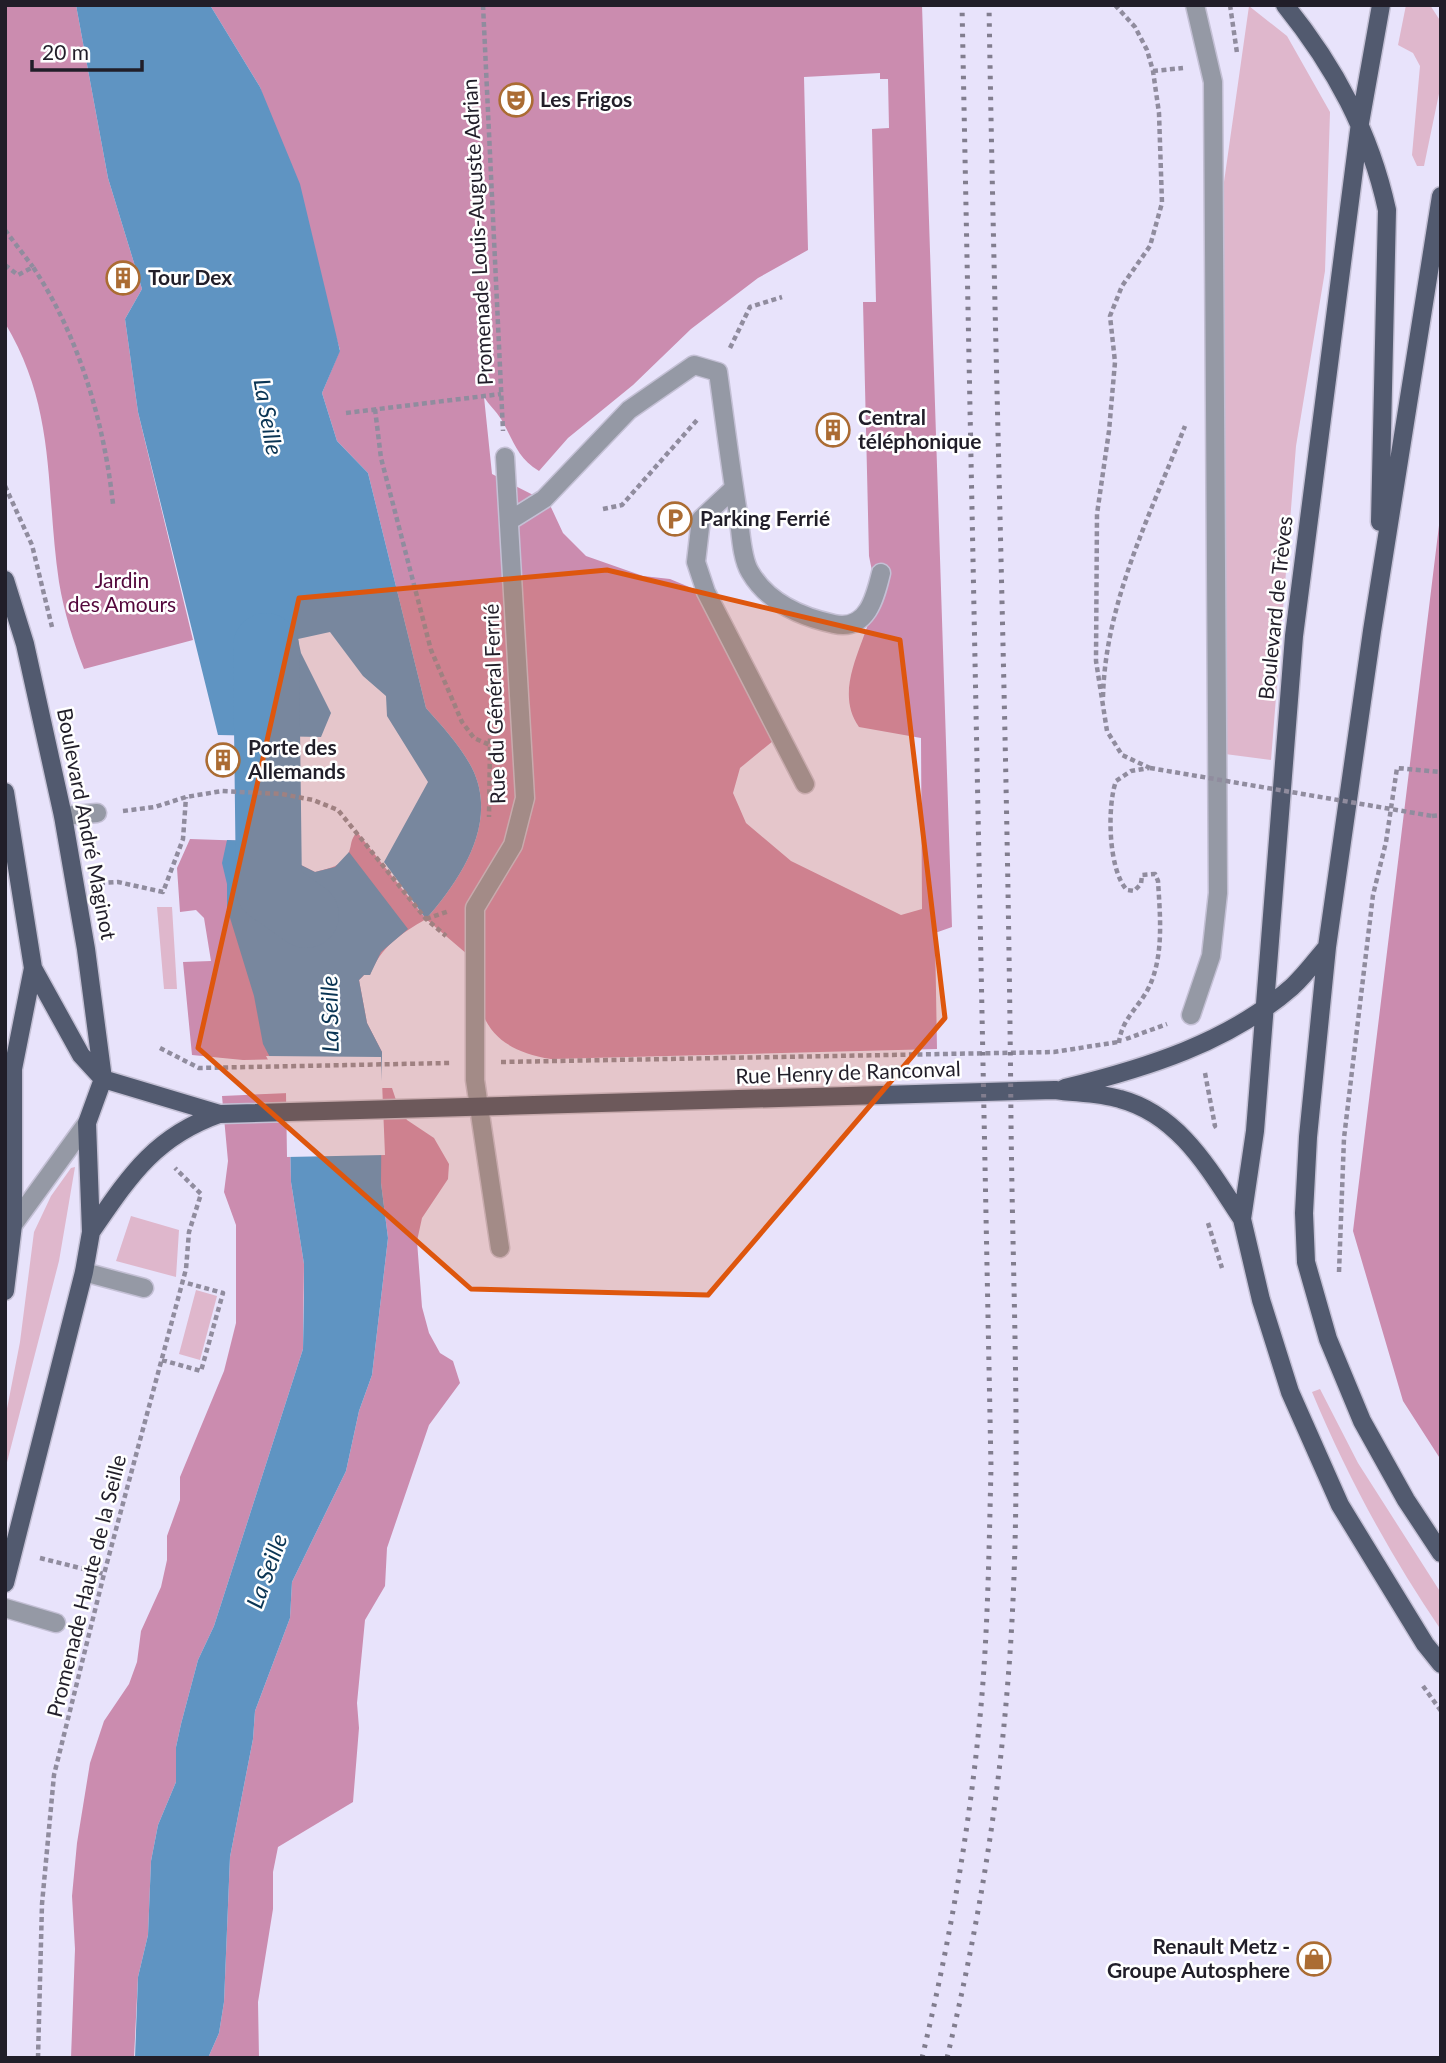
<svg xmlns="http://www.w3.org/2000/svg" width="1446" height="2063" font-family="Lato,sans-serif">
<style>
.green{fill:#dfb7cc}
.forest{fill:#cb8caf;fill-rule:evenodd}
.water{fill:#5f94c2}
.pier{fill:#e8e3fb}
.lines{fill:none;stroke-linecap:round;stroke-linejoin:round}
.river{stroke:#5f94c2;stroke-width:66}
.minor-casing{stroke:#c4c0d5;stroke-width:21}
.major-casing{stroke:#c4c0d5;stroke-width:21}
.path{stroke:#908c9e;stroke-width:4.5;stroke-dasharray:5 3.5;stroke-linecap:butt}
.minor{stroke:#9599a5;stroke-width:18}
.major{stroke:#525a6f;stroke-width:18}
.rail{stroke:#817d8e;stroke-width:5;stroke-dasharray:3.5 7;stroke-linecap:butt}
.path-bridge{stroke:#908c9e;stroke-width:4.5;stroke-dasharray:5 3.5;stroke-linecap:butt}
.marked{fill:#de560d;fill-opacity:0.2;stroke:#de560d;stroke-width:5;stroke-linejoin:round}
.labels{text-anchor:middle;stroke-width:5;stroke-linejoin:round;paint-order:stroke}
.poi-label{font-size:21px;font-weight:bold;fill:#211e29;stroke:#fff;text-anchor:start}
.street-label{font-size:21px;fill:#211e29;stroke:#fff}
.park-label{font-size:21px;fill:#54083c;stroke:#fff}
.water-label{font-size:23px;font-style:italic;fill:#0a3554;stroke:#fff}
</style>
<rect width="100%" height="100%" fill="#e8e3fb"/>
<path class="green" d="M1406,5H1430L1441,22V84L1424,166H1417L1412,155L1420,66L1413,53L1398,45Z
M1249,6L1287,36L1330,112L1325,271L1296,446L1271,760L1225,754L1222,196Z
M157,907H172L177,989H164Z
M75,1167L59,1261L5,1470V1419L20,1342L34,1232L51,1196L71,1168Z
M131,1216L179,1230L176,1277L116,1261Z
M196,1290L217,1296L200,1360L179,1354Z
M1320,1389L1358,1463L1441,1593V1630C1390,1555 1347,1476 1312,1392Z"/>
<path class="forest" d="M5,5H76L108,178L142,289L125,319L138,412L193,640L84,669C73,641 64,612 59,582C45,487 57,410 5,323Z
M210,5H922L952,927L935,933L937,1049L551,1059C490,1049 475,1018 474,960L426,919C402,933 380,947 370,975H364L359,980L367,1023L382,1052L381,1057L243,1060L192,1055L183,962L211,961L204,918L196,910L180,912L177,868L190,839L281,842L297,863L315,872C327,869 344,866 349,852C352,844 350,840 357,832L426,919C461,879 499,822 472,768C460,745 442,726 426,708L368,473L337,441L322,393L340,350L260,87ZM880,73V79H888L889,128L872,129L876,302H863L869,556C871,567 874,578 875,589C875,634 829,684 859,727L921,738L922,909L901,915L791,861L746,823L733,793L740,768L773,741L755,697L694,589L670,579L643,576L586,556L563,533L549,503L492,474L484,397C489,405 496,411 501,419C513,439 517,458 539,471L568,438L633,385L691,329L758,278L808,250L804,77Z
M1441,509V1460L1403,1401L1353,1231Z
M381,1088H392L398,1106L407,1120L434,1138L449,1164L448,1179L422,1218L417,1241L422,1307L429,1333L440,1353L453,1361L460,1383L429,1425L387,1548L385,1586L365,1620L357,1703L359,1728L353,1802L278,1847L273,1872V1909L258,2002L259,2058H208L219,2033L224,2002L230,1857L253,1739L255,1711L290,1618L292,1582L346,1471L359,1411L372,1375L388,1238L381,1183Z
M289,1093L291,1182L304,1264L303,1349L214,1626L198,1660L181,1724L176,1747V1782L158,1825L151,1861L148,1935L138,1977L134,2058H71L75,1949L72,1896L77,1843L90,1763L104,1721L129,1684L137,1662L141,1631L161,1587L167,1560V1536L180,1500V1477L224,1371L236,1323V1225L224,1192L228,1161L222,1096Z"/>
<path class="water" d="M76,5H210L260,87L300,184L340,351L322,393L337,441L368,473L426,708C442,726 460,745 472,768C499,822 461,879 426,919L384,862L428,782L387,716L386,696L363,676L330,632L298,639L301,653L331,713L321,737L218,735L138,412L125,319L142,289L108,178Z
M227,840L281,842L297,863L315,872L335,867L349,852L408,929L381,952L370,975H364L359,980L367,1023L382,1052L381,1183L388,1238L372,1375L359,1411L346,1471L292,1582L290,1618L255,1711L253,1739L230,1857L224,2002L219,2033L208,2058H135L138,1977L148,1935L151,1861L158,1825L176,1782V1747L181,1724L198,1660L214,1626L303,1349L304,1298V1264L291,1182L289,1093L263,1044L254,996L227,908V884L222,863Z"/>
<path class="pier" d="M266,1056L381,1057L385,1155L287,1157L286,1093Z"/>
<g class="lines">
<path class="river" d="M266,646L269,889L306,915"/>
<defs>
<path id="minor" d="M734,488L701,519L696,562L706,592L805,784
M509,521L544,499L629,410L694,365L718,372C725,422 731,471 739,520C741,536 742,559 750,572C768,603 801,617 834,624C867,631 875,598 881,573
M63,816L97,813
M1191,1015L1211,956L1218,893L1213,82L1195,5
M13,1225L87,1123
M500,1248L475,1080V908L513,845L525,798L505,457
M84,1272L144,1288
M5,1608L56,1623"/>
<path id="major" d="M1285,5C1335,67 1370,132 1387,210L1380,522
M1381,5L1360,123L1294,636L1255,1131L1242,1219L1261,1300L1290,1392L1340,1505L1425,1644L1441,1664
M1441,196L1372,631L1327,947L1308,1137L1304,1213L1306,1262L1328,1339L1362,1421L1406,1500L1441,1553
M5,580L25,644L63,816L86,949L103,1079L87,1123L91,1232L84,1272L5,1583
M5,792L33,968L81,1055L103,1079L220,1114L1055,1090C1076,1093 1100,1093 1120,1099C1180,1115 1210,1171 1242,1219
M1065,1088C1146,1068 1228,1043 1292,987C1305,975 1316,960 1327,947
M91,1232C129,1177 154,1137 219,1114
M5,1291L13,1225V1069L33,968"/>
</defs>
<use href="#minor" class="minor-casing"/>
<use href="#major" class="major-casing"/>
<path class="path" d="M483,5L503,431
M1115,5L1135,27L1147,50L1153,71L1159,113L1162,203L1150,246L1122,286L1110,316L1115,362L1109,431L1097,514L1096,661L1107,731L1122,755L1150,768
M1230,5L1237,53
M1153,71L1183,68
M5,230L33,267
M5,265L18,275L33,267C79,336 104,422 113,504
M730,348L750,307L782,297
M375,409L381,458L431,650L462,722L474,738L490,745L489,817
M346,413L501,394
M5,486L32,545L52,627
M603,509L622,505L697,420
M1103,697C1105,603 1151,513 1185,426
M490,730V745
M123,811L155,807L186,797L222,791L282,794L313,800L338,810L426,919L446,936
M1432,816L1441,815
M100,883L118,882L163,892L183,839L186,797
M426,919L449,911
M1126,1039L1167,1024
M1119,1043C1121,1019 1140,1007 1150,985C1164,953 1160,915 1158,881L1155,874L1142,875L1141,884L1134,891L1127,890C1108,870 1107,806 1116,781L1131,771L1149,768
M160,1048L199,1068L450,1063
M501,1062L1054,1052L1118,1042
M1205,1073L1215,1126L1211,1128
M1208,1223L1222,1268
M1339,1272L1344,1138L1373,895L1386,842L1397,768L1441,772
M162,1360L201,1371L223,1293L183,1282
M40,1558L104,1574
M1423,1686L1441,1711
M38,2058L42,1904L54,1775L104,1574L186,1269L189,1232L201,1194L175,1168"/>
<use href="#minor" class="minor"/>
<use href="#major" class="major"/>
<path class="rail" d="M922,2058C949,1945 969,1832 980,1717C988,1634 989,1550 991,1467L962,5
M947,2058C977,1933 998,1808 1008,1680C1023,1495 1013,1308 1011,1122C1008,750 995,378 989,5"/>
<path class="path-bridge" d="M1150,768L1432,816"/>
</g>
<path class="marked" d="M607,570L900,640L945,1018L708,1295L471,1289L198,1048L299,598Z"/>
<defs>
<symbol id="theatre-ring" viewBox="-11 -11 22 22"><circle r="9.5" fill="#fff" stroke="#ab6c33" stroke-width="1.5"/><path d="M-5-5.5Q0-4 5-5.5V0Q5 5 0 6Q-5 5-5 0ZM-3.3-2.5H-1v1.5H-3.3ZM1-2.5H3.3v1.5H1ZM-2.8 1Q0 5.5 2.8 1Z" fill="#ab6c33"/></symbol>
<symbol id="building-ring" viewBox="-11 -11 22 22"><circle r="9.5" fill="#fff" stroke="#ab6c33" stroke-width="1.5"/><path d="M-4-6H4V6H1V3H-1V6H-4ZM-2.5-4.3h1.7v1.8h-1.7ZM.8-4.3h1.7v1.8H.8ZM-2.5-1h1.7V.8h-1.7ZM.8-1h1.7V.8H.8Z" fill="#ab6c33"/></symbol>
<symbol id="parking-ring" viewBox="-11 -11 22 22"><circle r="9.5" fill="#fff" stroke="#ab6c33" stroke-width="1.5"/><path d="M-3.5-5.5H1a3.5 3.5 0 0 1 0 7H-1V5.5H-3.5ZM-1-3.4V-.6H.8a1.4 1.4 0 0 0 0-2.8Z" fill="#ab6c33"/></symbol>
<symbol id="shop-ring" viewBox="-11 -11 22 22"><circle r="9.5" fill="#fff" stroke="#ab6c33" stroke-width="1.5"/><path d="M-5-2.5h2.3a2.7 3.5 0 0 1 5.4 0H5L5.5 6h-11ZM-1.5-2.5h3a1.5 2.3 0 0 0-3 0Z" fill="#ab6c33"/></symbol>
</defs>
<g fill-rule="evenodd">
<use href="#theatre-ring" x="497" y="81" width="38" height="38"/>
<use href="#building-ring" x="104" y="259" width="38" height="38"/>
<use href="#building-ring" x="814" y="411" width="38" height="38"/>
<use href="#parking-ring" x="656" y="500" width="38" height="38"/>
<use href="#building-ring" x="204" y="741" width="38" height="38"/>
<use href="#shop-ring" x="1295" y="1940" width="38" height="38"/>
</g>
<g class="labels">
<g class="poi-label">
<text x="540" y="107">Les Frigos</text>
<text x="148" y="285">Tour Dex</text>
<text x="858" y="425">Central<tspan x="858" dy="24">téléphonique</tspan></text>
<text x="700" y="526">Parking Ferrié</text>
<text x="248" y="755">Porte des<tspan x="248" dy="24">Allemands</tspan></text>
<text x="1290" y="1954" text-anchor="end">Renault Metz -<tspan x="1290" dy="24">Groupe Autosphere</tspan></text>
</g>
<g class="street-label">
<text transform="translate(478 232) rotate(-93)" y="7">Promenade Louis-Auguste Adrian</text>
<text transform="translate(1276 608) rotate(-84)" y="7">Boulevard de Trèves</text>
<text transform="translate(495 704) rotate(-92)" y="7">Rue du Général Ferrié</text>
<text transform="translate(86 824) rotate(79)" y="7">Boulevard André Maginot</text>
<text transform="translate(848 1073) rotate(-2)" y="7">Rue Henry de Ranconval</text>
<text transform="translate(87 1586) rotate(-76)" y="7">Promenade Haute de la Seille</text>
</g>
<g class="park-label">
<text x="122" y="588">Jardin<tspan x="122" dy="24">des Amours</tspan></text>
</g>
<g class="water-label">
<text transform="translate(268 417) rotate(80)" y="8">La Seille</text>
<text transform="translate(330 1014) rotate(-91)" y="8">La Seille</text>
<text transform="translate(267 1571) rotate(-70)" y="8">La Seille</text>
</g>
</g>
<rect width="1446" height="2063" fill="none" stroke="#211e29" stroke-width="14"/>
<path d="M32 60v10h110v-10" fill="none" stroke="#211e29" stroke-width="3.5"/>
<text x="42" y="60" font-size="21" fill="#211e29" stroke="#ffffff" stroke-width="5" paint-order="stroke">20 m</text>
</svg>
